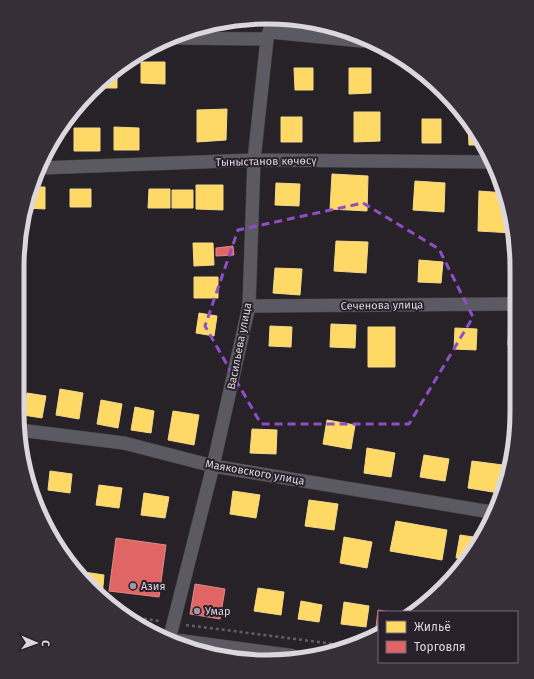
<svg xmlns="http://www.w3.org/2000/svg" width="534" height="679" font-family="'Fira Sans',sans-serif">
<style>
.homes{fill:#ffd966;stroke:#f4d88a}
.shops{fill:#e06666;stroke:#df888a}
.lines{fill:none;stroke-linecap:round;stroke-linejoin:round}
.minor-casing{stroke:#434044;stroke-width:14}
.primary-casing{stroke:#434044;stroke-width:21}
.path{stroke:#615e64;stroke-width:2.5;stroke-dasharray:3 3;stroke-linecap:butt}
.minor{stroke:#5b5961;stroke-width:13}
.primary{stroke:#5d5964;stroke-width:20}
.marked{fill:none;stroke:#8e4ec5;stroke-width:3;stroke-dasharray:8 5;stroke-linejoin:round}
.poi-dot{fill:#9d979e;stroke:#28202a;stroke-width:1.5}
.labels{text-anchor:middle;stroke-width:4;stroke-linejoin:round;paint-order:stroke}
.street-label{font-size:11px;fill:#dcd6dd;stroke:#28202a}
.poi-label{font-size:11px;fill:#dcd6dd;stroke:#28202a;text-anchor:start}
.rim{fill:none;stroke:#dcd6dd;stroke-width:5}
</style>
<rect width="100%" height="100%" fill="#272228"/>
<path class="homes" d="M141,62H165V84L141,83Z
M294,68H313V90H295Z
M349,68H371V93L349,94Z
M117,72V88H99Z
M227,109L226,140L197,142V110Z
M354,112H380V141L354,142Z
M281,117H302V142H281Z
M422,119H441V143H422Z
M468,125L483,142L485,145H469Z
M114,127L139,128V150H114Z
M74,128H100V151H74Z
M56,138V150H50Z
M332,174L368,176L367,211L330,209Z
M415,181L445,183L444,212L413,210Z
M276,183L300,184L299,206L275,205Z
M196,185H223V210L196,209Z
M30,187H45V209L26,208Z
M70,189H91V207H70Z
M149,189H170V208H148Z
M172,190H193V208H172Z
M479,191L505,193L513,233L478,231Z
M336,241L368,242L366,273L334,271Z
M193,243H213L214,265L194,266Z
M419,260L443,262L441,283L418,282Z
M275,268L302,269L300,295L273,293Z
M194,277H218V298H194Z
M199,313L217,316L214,336L196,333Z
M331,324L356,325L355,348L330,347Z
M509,324L515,325V345H508Z
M270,326L292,327L291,347L269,346Z
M368,327H395V367H368Z
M455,328L477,329L476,350L454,349Z
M60,389L83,393L79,419L56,415Z
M27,393L46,396L42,418L23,415Z
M101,400L122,404L118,428L97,424Z
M135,407L154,411L151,433L131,430Z
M173,411L199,415L194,445L168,440Z
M327,420L355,425L351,449L323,444Z
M252,429L277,430L276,454L250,453Z
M367,448L395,453L391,477L364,473Z
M424,455L449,459L445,481L420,477Z
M472,461L503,465L499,493L468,488Z
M50,471L72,474L70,493L48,490Z
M99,485L122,488L119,508L96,505Z
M233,491L260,495L256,518L230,514Z
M144,493L169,497L165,518L141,515Z
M309,500L338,504L334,530L305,526Z
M396,521L447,530L442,560L390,551Z
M460,535L480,538L475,551L468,559L456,558Z
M344,537L372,542L367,568L340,563Z
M84,572L104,575L102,597L90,589L83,579Z
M258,588L284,592L281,615L254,611Z
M301,601L322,605L319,622L298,619Z
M344,602L369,606L366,627L341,624Z"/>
<path class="shops" d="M233,246L234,255L216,256V248Z
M116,538L166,545L159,597L109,591Z
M195,584L225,589L220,619L190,614Z
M378,610L391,612H379V628L376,627Z"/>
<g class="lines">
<defs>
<path id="minor" d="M270,32L362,41
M178,38L267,39
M40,168L254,160L493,162
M249,306L515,304
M19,430L124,443L213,466L491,512
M169,640L213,466L249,306L254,160L267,39L272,22"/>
<path id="primary" d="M179,644L291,659"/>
</defs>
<use href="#minor" class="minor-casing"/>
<use href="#primary" class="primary-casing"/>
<path class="path" d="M126,616L159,621
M186,625L350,646"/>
<use href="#minor" class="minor"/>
<use href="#primary" class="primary"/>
</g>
<path class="marked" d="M363,203L439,249L473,317L409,424H261L205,326L238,230Z"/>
<g class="poi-dot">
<circle cx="133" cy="586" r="4"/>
<circle cx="197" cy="611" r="4"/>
</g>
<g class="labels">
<g class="street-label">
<text transform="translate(266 161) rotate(-1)" y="4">Тыныстанов көчөсү</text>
<text transform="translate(382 305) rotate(-1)" y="4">Сеченова улица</text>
<text transform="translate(239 346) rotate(-79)" y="4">Васильева улица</text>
<text transform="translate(255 472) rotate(10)" y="4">Маяковского улица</text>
</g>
<g class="poi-label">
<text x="141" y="590">Азия</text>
<text x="205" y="615">Умар</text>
</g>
</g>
<path d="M0 0H534V679H0ZM267 24H267A243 243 0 0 1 510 267V412A243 243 0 0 1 267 655H267A243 243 0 0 1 24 412V267A243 243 0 0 1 267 24Z" fill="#362f38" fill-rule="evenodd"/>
<path class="rim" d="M267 24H267A243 243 0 0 1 510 267V412A243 243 0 0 1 267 655H267A243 243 0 0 1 24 412V267A243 243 0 0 1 267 24Z"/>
<rect x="378" y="611" width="140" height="52" fill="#28202a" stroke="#706972"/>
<rect x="386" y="621" width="20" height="12" fill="#ffd966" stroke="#706972"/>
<text x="414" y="631" font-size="12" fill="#dcd6dd">Жильё</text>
<rect x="386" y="641" width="20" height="12" fill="#e06666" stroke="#706972"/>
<text x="414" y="651" font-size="12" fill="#dcd6dd">Торговля</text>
<g transform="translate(36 643) rotate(92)" stroke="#28202a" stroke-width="3" paint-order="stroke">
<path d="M0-3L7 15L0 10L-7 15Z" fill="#dcd6dd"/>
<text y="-6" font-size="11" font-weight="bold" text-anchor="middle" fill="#dcd6dd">С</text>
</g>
</svg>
